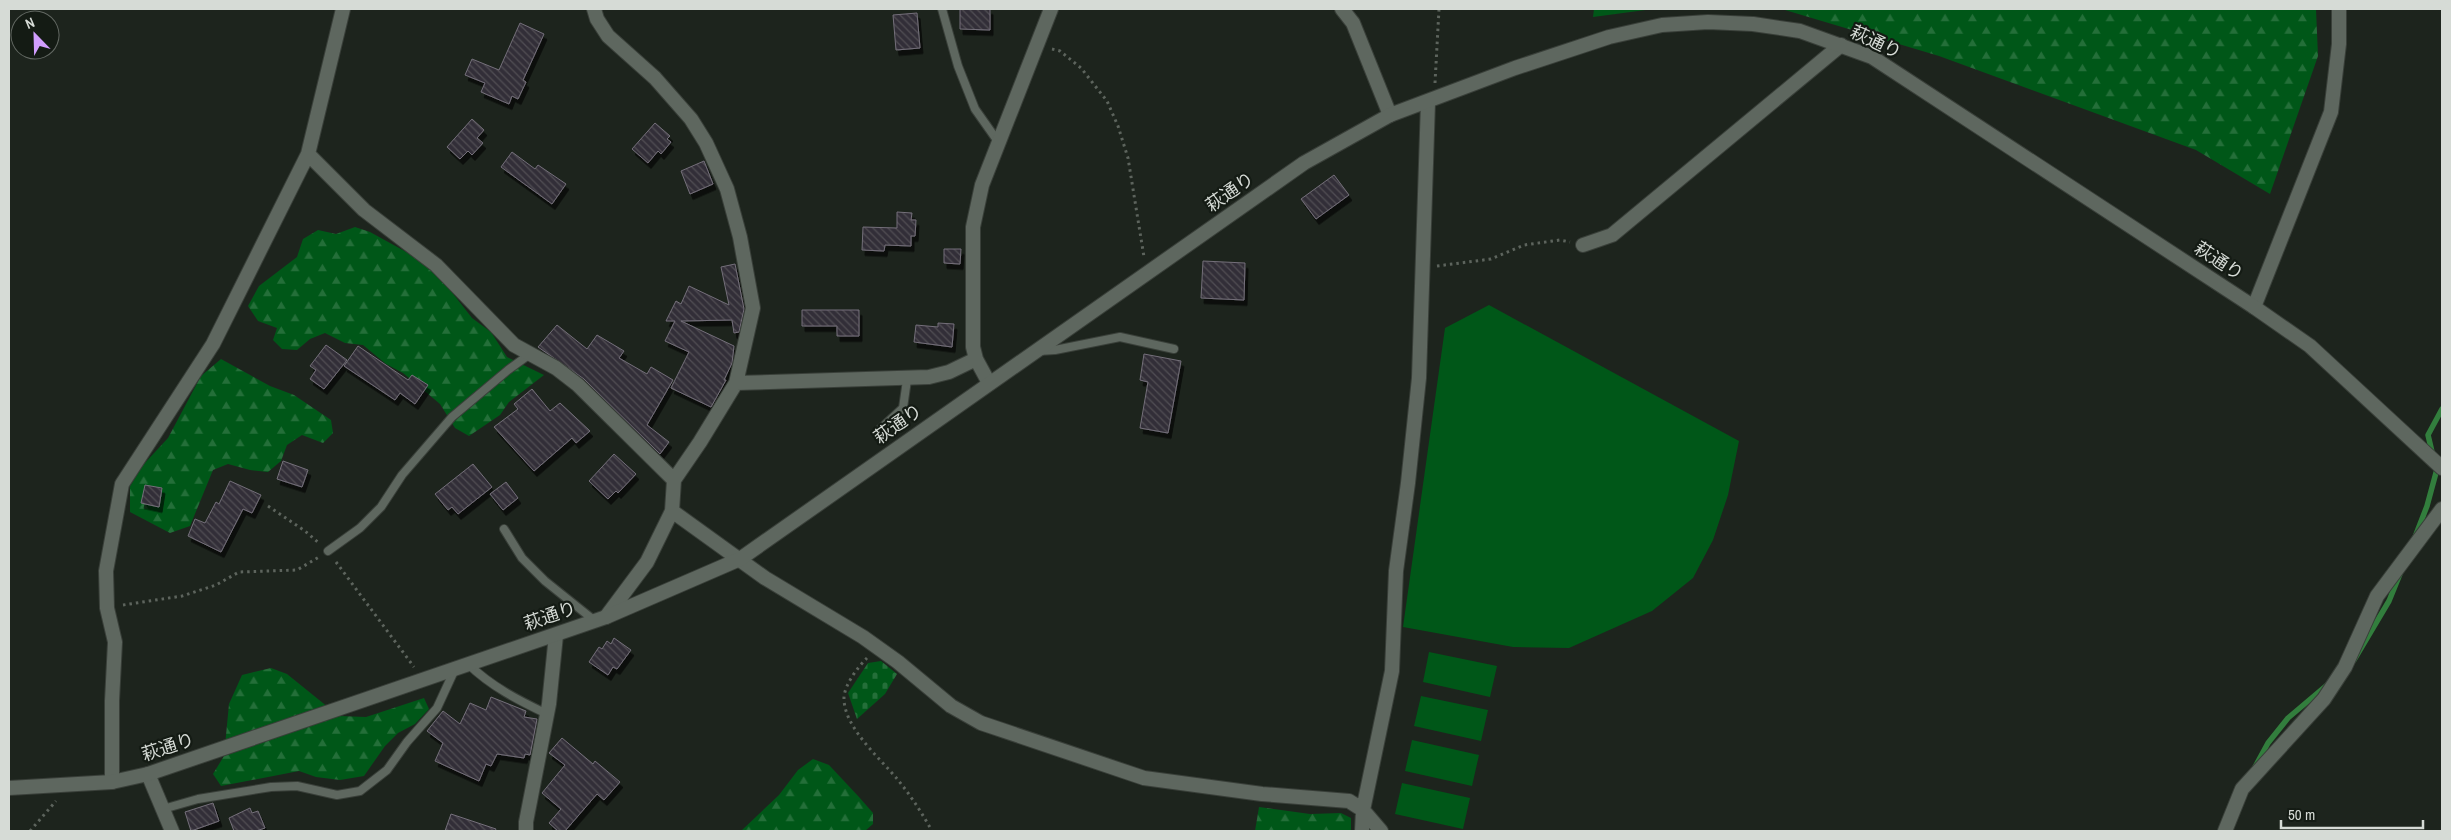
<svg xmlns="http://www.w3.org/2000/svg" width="2451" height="840" font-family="'Archivo Narrow','Noto Sans JP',sans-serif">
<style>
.green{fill:#005718}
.forest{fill:url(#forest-firs)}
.cemetery{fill:url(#cemetery-stones)}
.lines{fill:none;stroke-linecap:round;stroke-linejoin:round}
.stream{stroke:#327e3d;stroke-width:5.5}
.building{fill:url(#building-back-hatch);stroke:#746f7a;filter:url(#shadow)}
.service-casing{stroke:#393f39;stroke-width:10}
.minor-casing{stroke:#393f39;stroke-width:16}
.tertiary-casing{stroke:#393f39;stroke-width:16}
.path{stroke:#5d645d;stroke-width:3;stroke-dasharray:2.5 4;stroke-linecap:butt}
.service{stroke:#5e675f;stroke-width:8}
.minor{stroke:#5e675f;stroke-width:14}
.tertiary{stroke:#5e675f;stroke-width:14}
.labels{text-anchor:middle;stroke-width:4.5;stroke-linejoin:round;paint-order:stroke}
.street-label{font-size:18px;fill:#d6dbd6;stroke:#141b14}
</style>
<defs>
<pattern id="forest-firs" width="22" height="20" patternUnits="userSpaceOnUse" patternTransform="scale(1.25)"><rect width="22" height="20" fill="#005718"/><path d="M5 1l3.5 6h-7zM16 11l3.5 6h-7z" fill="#246f39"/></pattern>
<pattern id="cemetery-stones" width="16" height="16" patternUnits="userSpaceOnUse" patternTransform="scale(1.25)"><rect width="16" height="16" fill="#005718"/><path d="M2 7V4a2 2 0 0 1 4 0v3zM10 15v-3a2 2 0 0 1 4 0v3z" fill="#246f39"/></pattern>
<pattern id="building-back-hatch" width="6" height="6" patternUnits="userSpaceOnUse" patternTransform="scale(1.25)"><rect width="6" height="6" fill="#332f38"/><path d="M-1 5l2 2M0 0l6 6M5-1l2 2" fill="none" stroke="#504d54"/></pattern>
<filter id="shadow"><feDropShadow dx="3" dy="5.5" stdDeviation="0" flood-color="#0009"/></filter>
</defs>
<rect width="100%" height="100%" fill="#1d241d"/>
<path class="green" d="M1489,305L1739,441L1728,495L1713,540L1693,578L1652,611L1569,648L1513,647L1403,627L1445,328Z
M1429,652L1497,666L1490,697L1423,682Z
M1421,696L1488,710L1481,741L1414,726Z
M1412,740L1479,755L1472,786L1405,771Z
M1402,783L1470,798L1463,829L1395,814Z"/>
<path class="forest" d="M1594,9H1653L1593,17Z
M1761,9H2316L2318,56L2270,194L2196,150L1939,56L1785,10Z
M355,227L370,232L410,254L440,277L472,318L491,332L507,357L544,375L509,402L500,415L469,436L455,428L440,404L403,373L386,364L363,345L345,343L325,333L310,339L297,350L282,349L273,340L277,328L258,321L248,306L259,286L297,257L303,239L318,230L336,234Z
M221,359L270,386L294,395L331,420L333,433L323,443L302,435L287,445L281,461L268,472L250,470L228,464L213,470L190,526L170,533L130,512V486L143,465L168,438L201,376Z
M271,668L287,674L339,716L366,717L424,698L429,709L415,724L398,733L385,746L364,776L340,780L316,777L299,771L221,786L213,774L224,756L229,704L242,675Z
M813,759L829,765L859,797L873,813V824L865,831H741L779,795L798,770Z
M1259,807L1310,814L1341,813L1351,818V831H1255Z"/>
<path class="cemetery" d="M881,661L897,674L885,694L857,719L848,693L868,663Z"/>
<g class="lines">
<path class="stream" d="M2433,456L2428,435L2442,409
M2415,537L2427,506L2437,469L2436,465
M2354,660L2389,601L2400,574
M2255,767L2268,743L2288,718L2327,685"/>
</g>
<path class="building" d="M960,9H990V30L960,29Z
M917,13L920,48L896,50L893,15Z
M520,23L544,34L523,80L526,82L518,99L512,96L509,104L481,92L485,83L465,75L472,59L499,70Z
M472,119L484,130L477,138L483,143L472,155L468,151L460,159L447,147Z
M655,123L670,136L667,139L671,142L661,154L658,151L648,163L632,149Z
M512,152L535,169L538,165L566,184L552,204L501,167Z
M704,161L713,184L690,194L681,171Z
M1334,175L1349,195L1316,219L1301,199Z
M897,212L912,213L911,220H916L915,236H911V246L885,245L884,251L862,250L863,227L897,228Z
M944,249H961L960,264L944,263Z
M1203,261L1245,263L1244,300L1201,298Z
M735,264L744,309L739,332L734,333L732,320L681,321L734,346L732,363L724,380H726L711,407L671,388L689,352L665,341L675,321H666L676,301L681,304L689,286L729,305L721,267Z
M802,310H859V336H837V326H802Z
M938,323L954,324L952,347L914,342L916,325L938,327Z
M557,325L587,349L597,335L624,351L619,358L647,374L651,367L673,380L647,425L669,442L660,454L584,379L538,347Z
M326,345L347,360L324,389L310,379L316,370L310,366Z
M358,346L408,380L412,375L428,385L415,404L400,393L395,400L344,366Z
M1144,354L1181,361L1168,433L1140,428L1148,382L1140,380Z
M532,389L550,411L560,403L590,431L576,443L572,438L534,471L494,427L518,409L514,404Z
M614,454L636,474L618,493L616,491L608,499L589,481Z
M283,461L308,470L302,487L277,479Z
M473,464L492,487L458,514L452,507L448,510L435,494Z
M230,481L261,495L252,513L243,509L221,552L188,536L195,519L205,523L216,502L219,504Z
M506,482L518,498L503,510L490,494Z
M145,485L162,488L159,507L141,503Z
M614,638L631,650L617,669L613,667L608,675L589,662L599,647L602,649L607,641L611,644Z
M491,697L526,711L524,717L537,719L530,755L525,754L524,758L497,754L491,766L486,764L479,781L435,761L443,743L427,731L443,711L460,724L470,703L486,710Z
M562,738L593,764L595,761L620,782L604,800L597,794L565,831H558L549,823L561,809L542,793L565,765L549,753Z
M213,803L219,821L191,831L185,812Z
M250,808L252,813L258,811L265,828L256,831H234L229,818Z
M451,814L496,829L495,831H445Z"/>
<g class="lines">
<defs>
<path id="service" d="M942,9L958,66L975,109L999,143
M1039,351L1055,350L1120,337L1174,349
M878,431L903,408L907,380
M504,529L522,558L545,581L595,621
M328,551L360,528L381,507L402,475L452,417L508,370L530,354
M468,664C492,687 518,700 547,714
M163,809L198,799L271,787L297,786L337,795L360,791L387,770L407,742L437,708L455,669"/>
<path id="minor" d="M594,9L597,19L608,36L655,78L691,119L706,143L727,189L740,237L753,308L736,383L700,442L674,480L672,511L647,562L606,617
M1342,9L1353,23L1390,115
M308,154L364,210L436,265L514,345L556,368L578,385L674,480
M1583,245L1612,235L1841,45
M2254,307L2331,112L2339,44V9
M736,383L929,377L949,372L976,359
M989,383L976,359L973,347V227L982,185L1051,9
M672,511L765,578L863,637L898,662L951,706L981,723L1144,778L1262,794L1349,801L1363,810L1381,831
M148,774L172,831
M112,782V701L115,642L107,608L106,571L122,484L213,344L308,154L343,9
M526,831V822L549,704L556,635
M1362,831L1363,810L1392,671L1396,571L1408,483L1419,378L1428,102
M2225,831L2242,789L2324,699L2345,667L2377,596L2442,509"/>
<path id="tertiary" d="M9,788L112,782L148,774L606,617L740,559L1304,163L1390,115L1515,68L1609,37L1662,25L1708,22L1753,24L1800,31L1872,57L2254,307L2310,346L2442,468"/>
</defs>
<use href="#service" class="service-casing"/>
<use href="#minor" class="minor-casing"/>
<use href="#tertiary" class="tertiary-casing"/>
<path class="path" d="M1052,49L1060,51L1081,68L1107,101L1118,126L1128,158L1144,257
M1435,83L1439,9
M1437,266L1491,259L1524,245L1560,240L1570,242
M268,506L305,531L320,544
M336,562L414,667
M123,605L182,596L216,585L239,572L297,570L319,557
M867,658C858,667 845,684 844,697C843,727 880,758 898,780C911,796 922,813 932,831
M30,831L56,801"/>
<use href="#service" class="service"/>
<use href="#minor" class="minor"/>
<use href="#tertiary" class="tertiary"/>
</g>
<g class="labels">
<g class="street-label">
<text transform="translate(1876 42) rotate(25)" y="6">萩通り</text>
<text transform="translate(1230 192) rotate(-35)" y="6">萩通り</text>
<text transform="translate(2219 261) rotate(33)" y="6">萩通り</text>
<text transform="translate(898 424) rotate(-35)" y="6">萩通り</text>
<text transform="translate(550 616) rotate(-19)" y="6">萩通り</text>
<text transform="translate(168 747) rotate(-18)" y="6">萩通り</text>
</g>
</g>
<rect width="2451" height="840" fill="none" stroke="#d6dbd6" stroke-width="20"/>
<g transform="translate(35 35) rotate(337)"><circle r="24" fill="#141b14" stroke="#626862"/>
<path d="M0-4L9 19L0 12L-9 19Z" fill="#d19dfe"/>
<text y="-8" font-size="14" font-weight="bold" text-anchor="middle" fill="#d6dbd6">N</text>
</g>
<path d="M2281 820v8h142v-8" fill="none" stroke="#d6dbd6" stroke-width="2.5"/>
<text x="2288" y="820" font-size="15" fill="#d6dbd6" stroke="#141b14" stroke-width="4" paint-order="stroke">50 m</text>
</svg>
